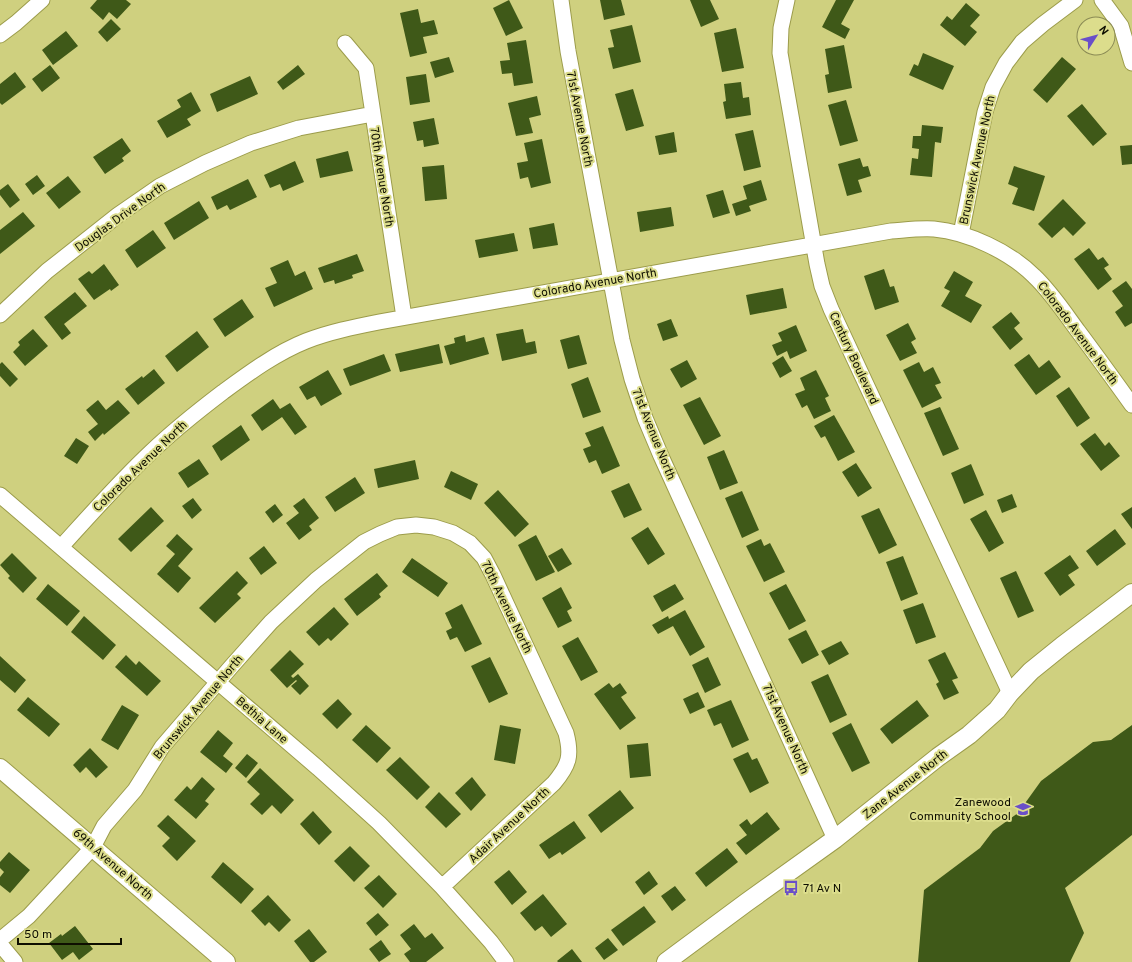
<svg xmlns="http://www.w3.org/2000/svg" width="1132" height="962" font-family="Overpass,sans-serif">
<style>
.building{fill:#3f5918}
.lines{fill:none;stroke-linecap:round;stroke-linejoin:round}
.minor-casing{stroke:#9c9c4b;stroke-width:17}
.tertiary-casing{stroke:#9c9c4b;stroke-width:20}
.minor{stroke:#fff;stroke-width:15}
.tertiary{stroke:#fff;stroke-width:18}
.labels{text-anchor:middle;stroke-width:4;stroke-linejoin:round;paint-order:stroke}
.street-label{font-size:12px;fill:#0e0e00;stroke:#dcdd8c}
.poi-label{font-size:12px;fill:#0e0e00;stroke:#dcdd8c;text-anchor:end}
</style>
<rect width="100%" height="100%" fill="#cfd07f"/>
<path class="building" d="M97,0H126L131,4L117,19L109,12L103,20L90,8Z
M509,0L523,28L506,36L493,8Z
M600,0H621L625,15L604,20Z
M690,0H710L719,19L701,27Z
M836,0H854L841,24L850,29L845,39L822,27Z
M966,3L980,15L970,26L977,32L965,46L940,25L947,16L952,20Z
M418,9L421,23L434,20L438,34L423,37L427,53L410,57L400,13Z
M111,19L121,29L107,42L98,32Z
M632,25L641,62L613,69L608,48L614,47L610,30Z
M736,28L744,68L722,72L714,33Z
M66,31L78,46L53,65L42,50Z
M526,40L533,83L514,86L512,73L502,74L500,61L510,60L507,43Z
M844,45L852,88L828,93L825,75L829,74L825,49Z
M923,53L954,66L943,90L909,75L914,64L918,66Z
M449,57L454,72L435,78L430,62Z
M1062,57L1076,69L1047,103L1033,90Z
M50,65L60,78L42,92L32,79Z
M298,65L305,74L283,90L277,82Z
M15,72L26,87L2,105L0,103V84Z
M426,74L430,102L410,105L406,77Z
M250,76L258,94L217,112L210,94Z
M741,82L743,98L749,97L751,115L726,119L723,102L726,101L724,84Z
M633,89L644,126L626,131L615,94Z
M191,92L201,111L187,119L191,125L167,138L157,121L181,107L177,100Z
M537,96L541,115L529,118L533,133L516,136L508,103Z
M846,100L858,141L840,146L828,105Z
M1082,104L1107,134L1093,146L1067,116Z
M434,118L439,144L424,147L423,140L417,141L413,122Z
M922,125L943,127L941,143L935,142L932,177L910,175L912,158L918,159L919,149L912,148L913,136H921Z
M753,130L761,167L744,171L735,134Z
M674,132L677,152L659,155L655,136Z
M122,138L131,151L122,158L124,161L105,174L93,157Z
M542,139L551,183L531,188L528,177L520,179L517,163L528,161L524,143Z
M1132,145V164L1122,165L1120,146Z
M348,151L353,171L320,178L316,159Z
M860,158L863,167L868,166L871,176L858,180L862,192L847,196L838,164Z
M295,161L304,182L283,191L280,184L270,188L264,175Z
M444,165L447,199L425,201L422,167Z
M1014,166L1045,176L1034,211L1012,204L1018,188L1008,184Z
M37,175L45,186L33,195L25,184Z
M68,176L81,192L59,209L46,193Z
M248,179L257,197L230,210L227,205L217,210L211,197Z
M761,180L767,200L749,206L751,211L736,216L732,204L747,199L743,186Z
M8,184L20,200L10,208L0,195V190Z
M723,190L730,213L713,218L706,195Z
M1063,199L1086,223L1073,236L1064,227L1052,238L1038,224Z
M199,201L209,218L174,240L164,223Z
M671,207L674,226L640,232L637,212Z
M23,212L35,226L0,254V230Z
M554,223L558,245L533,249L529,228Z
M153,230L166,248L137,268L125,250Z
M514,233L518,251L479,258L475,240Z
M1089,248L1098,260L1103,257L1109,265L1104,268L1112,279L1098,290L1074,259Z
M357,254L364,271L352,275L353,278L335,284L334,280L324,283L318,268Z
M288,260L295,276L305,271L313,289L274,307L265,288L277,283L270,268Z
M104,264L119,285L111,291L110,289L94,300L78,279L89,271L92,274Z
M884,269L890,287L894,286L899,302L875,310L864,276Z
M954,271L973,282L965,296L982,305L971,323L941,306L950,291L944,288Z
M1126,281L1132,289V323L1125,327L1115,312L1123,306L1112,291Z
M783,288L787,308L750,315L746,295Z
M75,292L87,306L64,324L71,333L62,340L44,317Z
M242,299L254,317L225,337L213,319Z
M1011,312L1020,323L1014,328L1023,339L1010,350L992,327Z
M671,319L678,336L663,341L657,324Z
M908,323L916,339L911,342L917,353L900,361L886,335Z
M796,325L807,351L790,359L787,351L777,356L772,345L782,341L778,333Z
M33,329L48,346L25,366L13,352L20,345L18,342Z
M523,329L526,343L535,341L537,353L502,361L496,334Z
M197,331L209,347L177,372L165,356Z
M465,335L466,342L484,337L489,354L450,365L444,346L455,343L454,338Z
M579,335L587,364L568,369L560,340Z
M439,344L443,363L400,372L395,354Z
M384,354L391,371L350,386L343,369Z
M1029,354L1039,368L1049,360L1061,377L1036,395L1014,365Z
M783,356L792,371L780,378L772,363Z
M687,360L697,379L681,388L670,369Z
M2,362L18,379L10,387L0,376V364Z
M919,362L924,372L933,367L941,383L935,385L942,398L922,408L903,370Z
M154,369L165,383L138,405L125,389L142,376L143,378Z
M328,370L342,394L321,406L315,396L307,400L299,387Z
M816,370L829,396L825,398L831,411L814,419L807,405L802,408L795,394L805,390L800,378Z
M588,377L601,412L583,418L571,384Z
M1069,387L1090,418L1077,427L1056,396Z
M700,397L721,436L704,445L683,405Z
M273,399L280,409L290,403L307,427L295,435L282,417L262,431L251,415Z
M98,400L106,410L118,400L130,413L104,435L103,433L95,441L88,432L98,424L86,410Z
M940,407L959,449L943,456L924,413Z
M834,415L855,452L838,461L825,436L821,438L814,426Z
M241,425L250,440L221,461L212,446Z
M603,426L620,466L602,474L596,460L589,463L583,449L591,446L585,433Z
M1095,433L1105,446L1109,442L1120,456L1101,471L1080,444Z
M76,438L89,446L77,464L64,456Z
M724,450L738,483L720,490L707,457Z
M199,459L209,474L188,488L178,473Z
M415,460L419,479L378,488L374,469Z
M856,463L872,488L858,497L842,472Z
M971,464L984,495L964,504L951,473Z
M451,471L478,484L471,500L444,487Z
M355,477L365,493L335,512L325,497Z
M629,483L642,510L624,518L611,491Z
M498,490L529,524L515,537L484,503Z
M742,491L759,530L742,538L725,498Z
M1012,494L1017,507L1002,513L997,500Z
M193,498L202,510L192,519L182,506Z
M304,498L319,518L309,526L312,530L299,540L286,523L299,513L293,506Z
M275,504L283,515L273,523L265,512Z
M151,507L164,521L131,552L118,539Z
M1132,507V529L1121,514Z
M879,508L897,545L879,554L861,516Z
M986,510L1004,543L989,552L970,519Z
M648,527L665,554L648,565L631,538Z
M1115,529L1126,544L1097,566L1086,551Z
M177,534L193,549L178,566L191,578L178,593L157,574L175,554L166,546Z
M536,535L555,572L536,581L518,545Z
M761,539L764,546L770,543L785,572L764,582L746,546Z
M264,546L277,563L261,575L249,558Z
M562,548L572,564L558,572L548,556Z
M12,553L37,578L23,593L8,578L10,576L0,565Z
M1070,555L1079,568L1068,575L1075,585L1060,596L1044,573Z
M903,556L918,594L901,601L886,562Z
M412,558L448,583L438,597L402,572Z
M237,571L248,583L237,594L241,598L215,623L199,608Z
M1016,571L1034,611L1018,618L1000,578Z
M377,573L388,586L379,594L381,597L357,616L344,599Z
M48,584L80,611L67,626L36,599Z
M675,584L684,599L662,612L653,596Z
M786,584L806,621L789,630L769,593Z
M561,587L572,608L567,611L572,621L558,628L542,598Z
M923,603L936,637L916,644L903,610Z
M462,604L482,644L465,652L457,637L450,640L446,631L452,628L445,613Z
M334,607L349,624L331,641L328,638L319,646L306,632Z
M685,610L705,647L690,656L673,626L658,634L652,625L668,616L669,619Z
M84,616L116,645L103,660L71,632Z
M806,630L819,655L802,664L788,639Z
M578,637L598,672L581,681L562,646Z
M841,641L849,654L829,665L821,651Z
M290,650L304,664L291,676L293,678L298,674L309,686L300,695L291,686L297,681L296,680L287,688L270,670Z
M945,652L958,678L952,680L959,693L944,700L936,684L939,682L928,660Z
M126,655L136,665L139,661L161,681L147,696L115,667Z
M0,656L26,680L15,693L0,680Z
M490,657L508,694L489,703L471,666Z
M708,657L721,685L705,693L692,665Z
M828,674L847,715L830,723L811,682Z
M609,683L613,688L620,683L627,693L621,697L636,718L620,730L594,694Z
M698,692L705,707L690,714L683,699Z
M28,697L60,724L49,737L17,710Z
M338,699L352,714L337,729L322,714Z
M731,700L749,740L732,748L721,723L714,726L707,710Z
M917,700L929,716L892,744L880,729Z
M122,705L139,715L118,750L101,740Z
M851,723L870,763L852,772L832,733Z
M366,725L391,748L377,763L352,740Z
M500,725L521,729L515,764L494,760Z
M1132,725V835L1065,888L1084,933L1070,962H918L924,890L980,848L993,831L1018,813L1041,781L1093,742L1111,740Z
M218,730L233,743L223,756L233,764L226,773L200,752Z
M648,743L651,776L630,778L627,745Z
M90,748L108,767L96,778L86,767L80,773L73,765Z
M748,752L752,760L757,758L769,783L750,793L733,759Z
M247,754L258,763L246,778L235,768Z
M400,757L430,787L417,800L386,770Z
M260,768L294,800L281,814L272,805L262,815L250,804L260,794L247,782Z
M202,777L215,789L205,801L209,804L196,819L174,800L187,786L191,790Z
M472,777L486,795L471,811L455,793Z
M620,790L634,808L601,833L588,815Z
M439,792L461,814L446,828L425,807Z
M313,811L332,832L319,845L300,824Z
M767,812L780,829L746,855L736,843L747,835L739,825L747,819L751,825Z
M168,815L196,841L177,861L162,846L170,838L157,826Z
M574,821L586,838L562,855L560,852L549,859L539,845Z
M350,846L370,866L354,882L334,861Z
M727,848L738,862L706,887L695,873Z
M9,852L30,870L10,893L0,885V877L4,872L0,868V862Z
M223,862L254,889L241,904L211,877Z
M509,870L527,892L512,905L494,882Z
M649,871L658,884L644,895L635,882Z
M379,875L397,894L383,908L364,888Z
M675,886L686,900L672,911L661,896Z
M543,894L567,924L551,937L542,926L535,931L520,913Z
M268,895L291,920L279,932L269,922L265,926L251,911Z
M644,906L656,922L623,946L611,930Z
M378,913L389,925L376,936L366,923Z
M414,924L425,938L432,933L444,948L426,962H410L404,954L411,949L400,935Z
M75,926L93,949L79,960L73,952L62,960L49,943L61,934L62,936Z
M309,929L327,952L314,962H310L294,941Z
M608,938L618,950L604,960L595,948Z
M381,940L391,954L379,962L369,949Z
M572,949L582,962H558L557,961Z"/>
<g class="lines">
<defs>
<path id="minor" d="M561,0L568,51L622,340L632,379L645,418L661,456L835,839
M787,0L781,28L780,53L817,264L822,286L831,309L1010,693
M1102,0L1121,26L1132,63
M0,35L16,23L42,0
M345,43L366,68L404,317
M961,234L985,112L993,87L1006,63L1022,42L1043,24L1075,0
M0,315L47,271L118,215L160,186L205,163L251,143L299,128L373,114
M0,495L318,768L379,823L442,887L491,942L506,962
M61,547C90,515 119,482 151,452C173,431 198,411 223,392C249,373 276,353 306,341C329,332 354,327 379,322L891,231C905,230 920,228 934,229C968,232 1010,252 1034,276C1051,292 1064,312 1078,331C1096,355 1114,380 1132,405
M0,940L29,916L93,847L104,826L135,790L162,747L230,668L271,622L316,580L364,542L380,534L397,527L416,525L434,527L453,533L470,543L484,558L493,575L566,733C572,756 569,765 554,783L442,887
M0,944L15,962"/>
<path id="tertiary" d="M0,768L226,962
M666,962L747,902L835,839L938,757L969,735L997,710L1010,693L1031,671L1062,646L1132,593"/>
</defs>
<use href="#minor" class="minor-casing"/>
<use href="#tertiary" class="tertiary-casing"/>
<use href="#minor" class="minor"/>
<use href="#tertiary" class="tertiary"/>
</g>
<defs>
<symbol id="school-bare" viewBox="-9 -9 18 18"><path d="M0-5L7-2L0 1L-7-2ZM-4 1L0 2.5L4 1V4Q0 6-4 4Z" fill="#6a4fc8" stroke="#dcdd8c" stroke-width="2.5" paint-order="stroke"/></symbol>
<symbol id="bus-bare" viewBox="-9 -9 18 18"><path d="M-5-6H5V4H4V6H2V4H-2V6H-4V4H-5ZM-3.5-4V0h7V-4ZM-3.5 1.2v1.5H-2V1.2ZM2 1.2v1.5H3.5V1.2Z" fill="#6a4fc8" stroke="#dcdd8c" stroke-width="2.5" paint-order="stroke"/></symbol>
</defs>
<g fill-rule="evenodd">
<use href="#school-bare" x="1012" y="798" width="22" height="22"/>
<use href="#bus-bare" x="780" y="877" width="22" height="22"/>
</g>
<g class="labels">
<g class="street-label">
<text transform="translate(580 119) rotate(79)" y="4">71st Avenue North</text>
<text transform="translate(977 160) rotate(-78)" y="4">Brunswick Avenue North</text>
<text transform="translate(382 177) rotate(81)" y="4">70th Avenue North</text>
<text transform="translate(120 217) rotate(-36)" y="4">Douglas Drive North</text>
<text transform="translate(595 283) rotate(-10)" y="4">Colorado Avenue North</text>
<text transform="translate(1078 333) rotate(53)" y="4">Colorado Avenue North</text>
<text transform="translate(854 358) rotate(65)" y="4">Century Boulevard</text>
<text transform="translate(654 434) rotate(68)" y="4">71st Avenue North</text>
<text transform="translate(140 466) rotate(-44)" y="4">Colorado Avenue North</text>
<text transform="translate(507 607) rotate(64)" y="4">70th Avenue North</text>
<text transform="translate(198 707) rotate(-50)" y="4">Brunswick Avenue North</text>
<text transform="translate(262 720) rotate(41)" y="4">Bethia Lane</text>
<text transform="translate(786 729) rotate(66)" y="4">71st Avenue North</text>
<text transform="translate(905 784) rotate(-38)" y="4">Zane Avenue North</text>
<text transform="translate(509 825) rotate(-43)" y="4">Adair Avenue North</text>
<text transform="translate(113 864) rotate(41)" y="4">69th Avenue North</text>
</g>
<g class="poi-label">
<text x="1011" y="806">Zanewood<tspan x="1011" dy="14">Community School</tspan></text>
<text x="803" y="892" text-anchor="start">71 Av N</text>
</g>
</g>
<g transform="translate(1096 36) rotate(54)"><circle r="19" fill="#dcdd8c" stroke="#8a8a54"/>
<path d="M0-3L7 15L0 10L-7 15Z" fill="#6a4fc8"/>
<text y="-6" font-size="11" font-weight="bold" text-anchor="middle" fill="#0e0e00">N</text>
</g>
<path d="M18 938v6h103v-6" fill="none" stroke="#0e0e00" stroke-width="2"/>
<text x="24" y="938" font-size="12" fill="#0e0e00" stroke="#dcdd8c" stroke-width="3" paint-order="stroke">50 m</text>
</svg>
